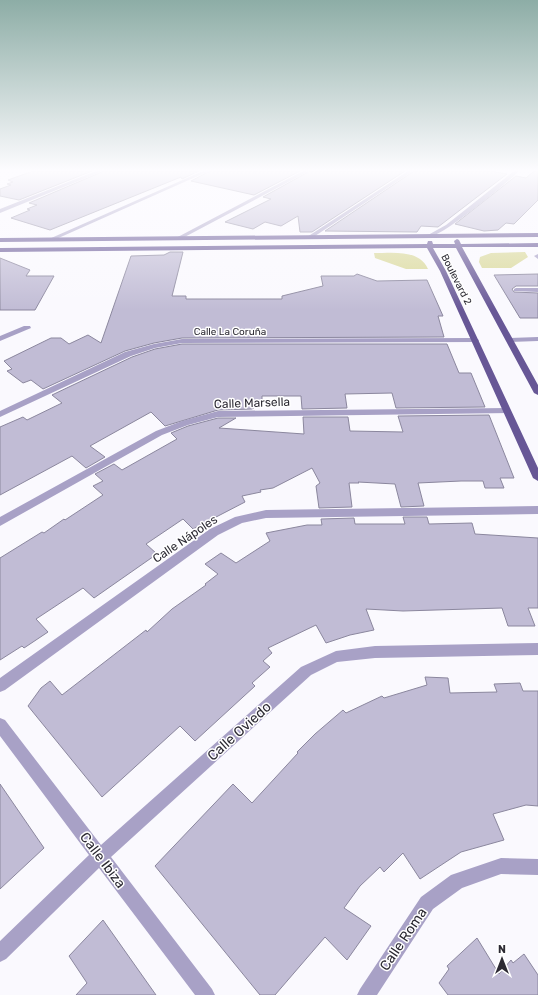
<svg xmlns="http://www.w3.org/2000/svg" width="538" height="995" font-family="Rubik,sans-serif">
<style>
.green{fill:#d9d898}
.building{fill:#c1bcd5;stroke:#8b879e}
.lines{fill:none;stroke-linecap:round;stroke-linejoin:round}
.minor{fill:#a8a1c6;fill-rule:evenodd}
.major{fill:#675796;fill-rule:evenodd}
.labels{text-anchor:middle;stroke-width:3;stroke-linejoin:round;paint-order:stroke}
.far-street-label{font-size:10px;fill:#2c2a33;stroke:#fff}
.street-label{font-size:12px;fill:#2c2a33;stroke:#fff}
.near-street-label{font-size:14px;fill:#2c2a33;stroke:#fff}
</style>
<rect width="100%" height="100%" fill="#faf9fe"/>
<path class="green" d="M525,252L528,257L511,268H482L479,262L480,257L491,253Z
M374,253C393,253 419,249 428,269H406L375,258Z"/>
<path class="building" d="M33,171H92L19,200L0,196V189L11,185L7,184L13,182L8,180Z
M104,171H199L182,179L181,177L50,230L11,218L30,210L27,209L37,205L29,203Z
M210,171H300L254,195L191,181Z
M310,171H405L312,232H300L298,216L281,226L265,222L253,229L225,222L271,199L263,197Z
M414,171H491L507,174L438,227L421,226L417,232L325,231Z
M534,171H538V200L514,224L506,223L498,230L484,231L455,224L516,176L526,178Z
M170,252H183L172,296H186V299H282V296L323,286L321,276H354L357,274L377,281L427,280L443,316H438L444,337L182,338L154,343L125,351L43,389L31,380L23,383L7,371L12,369L4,361L51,338H61L69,344L88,335L101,343L131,256L164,255Z
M0,258L30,270L26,276H54L35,310H0Z
M538,274V286H516L512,289L514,292L538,293V318H520L494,275Z
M182,344H447L459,373H471L485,407L396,408L392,393L345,394L347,408L302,409L301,396H262V403L252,409L218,410L165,426L151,412L90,446L105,457L86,468L72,456L0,495V427L23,417L27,420L62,403L52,395L132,357L155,349Z
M489,415L514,478H500L504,488H485L483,481H461L418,483L424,506L401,507L395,484L358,482L359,483H349L352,507L319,508L316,486L320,483L312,468L273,488L260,490L261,492L242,496L245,502L193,529L183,519L146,544L157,554L94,598L83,588L36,619L48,632L24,648L22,646L0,660V558L42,532L44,533L64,519L65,520L103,495L93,486L103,481L95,474L114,464L122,470L177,439L171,433L188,426L218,418H236L219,428L304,434L303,417H348L350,431L403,432L398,416Z
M403,517H427L429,524L472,523L475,534L538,538V608H528L535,626H508L502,608L403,611L366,609L374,630L350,635L326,643L316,625L268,648L272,653L263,661L270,667L252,683L255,686L195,741L180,726L102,797L28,706L41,688L50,681L62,695L146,630L147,632L172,609L206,585L205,584L218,574L205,564L221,553L236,563L270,541L266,533L307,525H322L321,519L354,518L355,524H405Z
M425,677L448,678L450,693L497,692L494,684L520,683L523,691H538V806L526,805L493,814L504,840L461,852L420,879L403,853L384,872L380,867L360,886L344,908L371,926L347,960L325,937L275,995H260L155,866L233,784L252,803L298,753L297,752L315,734L343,710L346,713L382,696L384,698L427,685Z
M0,784L44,848L0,889Z
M103,920L156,995H76L87,983L69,956Z
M477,938L499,974L511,960L513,963L524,954L538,975V995H448L439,983L449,969L447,966Z"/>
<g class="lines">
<path class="minor" d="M96,171H103L0,213V209Z
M203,171H209L54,240L49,239Z
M303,171H309L179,240L174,239Z
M408,171H413L312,238L307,237Z
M514,171H519C507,183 441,238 428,237V235L446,225Z
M538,254V259L534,256Z
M516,288H538V292L514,291V289Z
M24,326H30L31,328L0,341V336Z
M538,337V341L510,342L506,340L510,338Z
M475,338L479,340L478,342L182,343L155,348L131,356L0,417V411L125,352L154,344L182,339Z
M507,408L511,411L510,413L218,417L188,425L162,435L0,526V517L156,431L182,421L218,411Z
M538,506V514L266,518L242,523L218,535L5,690L0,692V678L210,529L235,517L266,510Z
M538,643V655L375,658L337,662L311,675L111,857L212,989L215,995H195L99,868L6,959L0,962V941L89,855L0,736V718L5,720L101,845L301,667L336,651L375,646Z
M501,858L538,859V875L501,874L462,888L433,909L377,995H357L360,989L421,897L451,875Z"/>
<path class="major" d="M538,233V237L0,242V238Z
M457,239L459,240L461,244L538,243V247H462L538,385V395L534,393L456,248H433L446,271L538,468V481L533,478L440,271L427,248L0,252V248L427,244L428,241H432L433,244H455L454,241Z"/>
</g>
<linearGradient id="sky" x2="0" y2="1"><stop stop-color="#8dada6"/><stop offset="0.55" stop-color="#fdfcff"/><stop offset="1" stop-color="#fdfcff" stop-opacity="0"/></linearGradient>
<rect width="538" height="310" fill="url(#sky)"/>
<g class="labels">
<g class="far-street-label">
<text transform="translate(457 279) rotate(63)" y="4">Boulevard 2</text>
<text x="230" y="335">Calle La Coruña</text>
</g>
<g class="street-label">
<text transform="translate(252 403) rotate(-2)" y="4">Calle Marsella</text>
<text transform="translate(185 539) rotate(-34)" y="4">Calle Nápoles</text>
</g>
<g class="near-street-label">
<text transform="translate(239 731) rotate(-42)" y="5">Calle Oviedo</text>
<text transform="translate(103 860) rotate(53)" y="5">Calle Ibiza</text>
<text transform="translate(403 939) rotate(-56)" y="5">Calle Roma</text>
</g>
</g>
<g transform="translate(502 959)" stroke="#ffffff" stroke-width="3" paint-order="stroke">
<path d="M0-3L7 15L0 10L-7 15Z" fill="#2c2a33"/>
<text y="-6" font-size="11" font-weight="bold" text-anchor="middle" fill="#2c2a33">N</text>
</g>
</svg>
